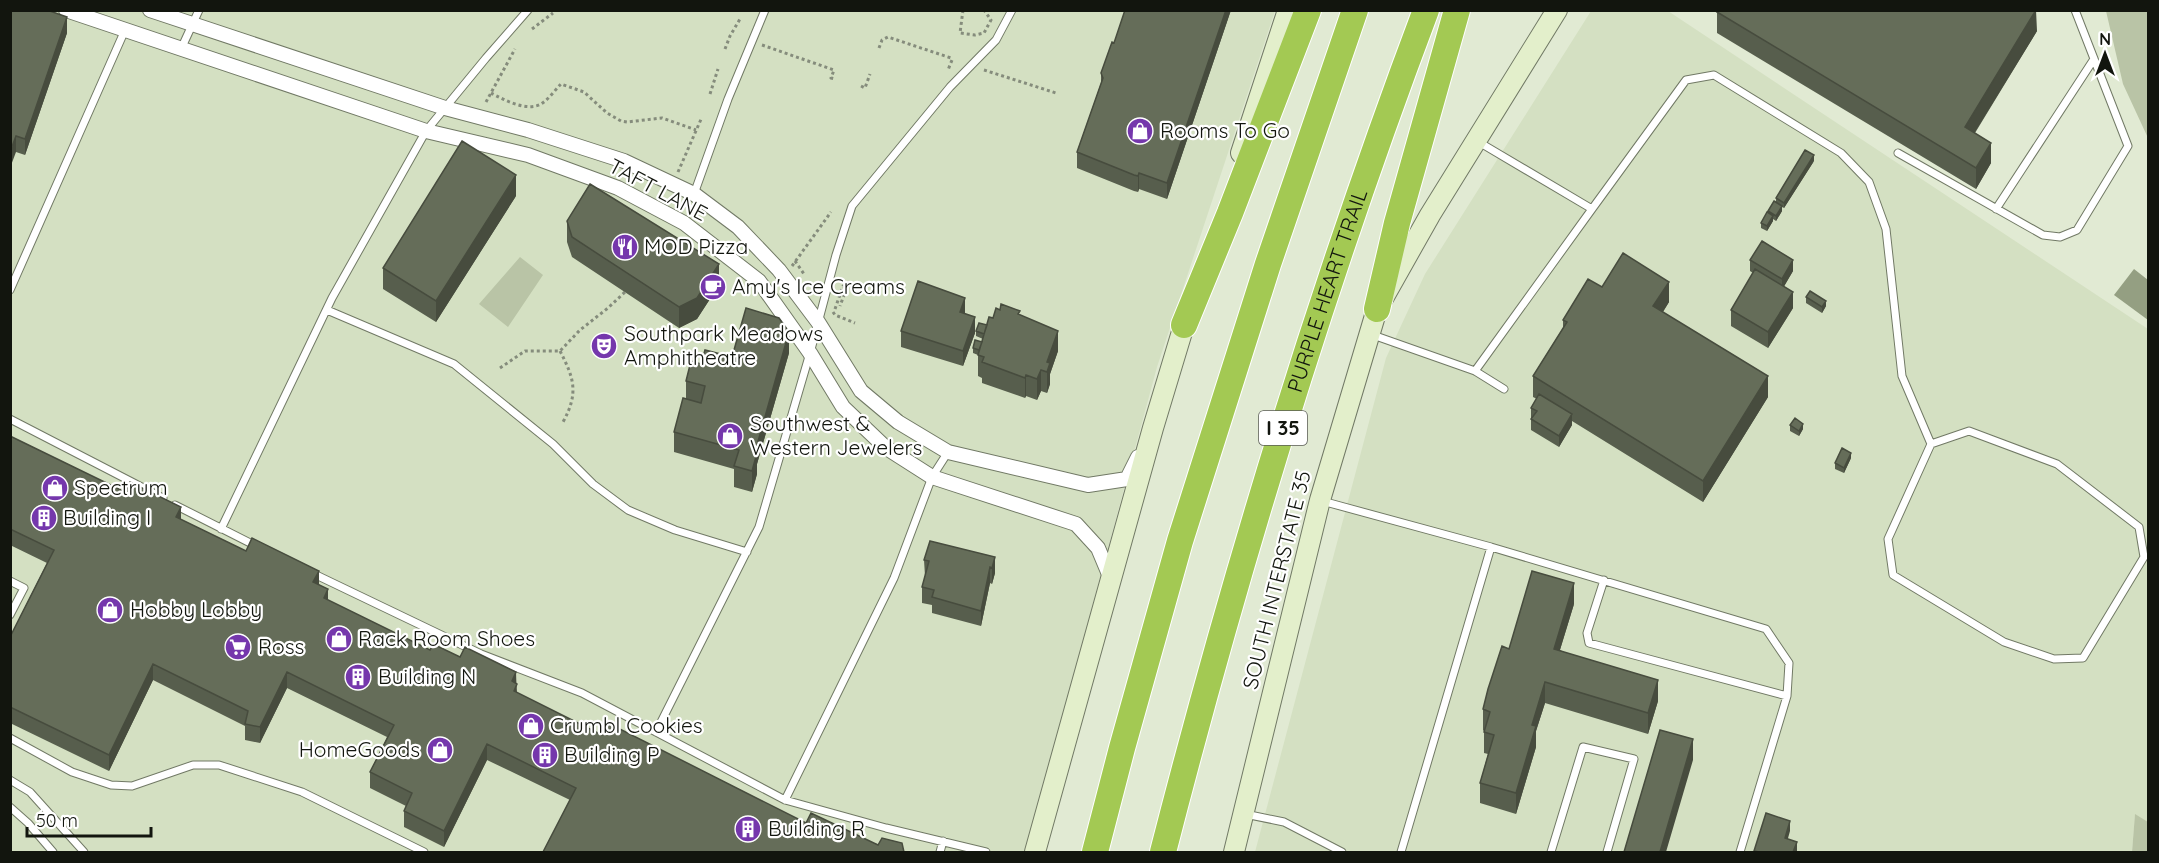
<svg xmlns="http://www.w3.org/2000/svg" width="2159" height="863" font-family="Quicksand,sans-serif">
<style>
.built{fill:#d4e0c2}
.green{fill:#b9c4a6}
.water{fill:#949f82}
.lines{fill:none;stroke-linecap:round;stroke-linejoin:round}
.lane-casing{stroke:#717965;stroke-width:9}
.street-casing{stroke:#717965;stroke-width:16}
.secondary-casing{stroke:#717965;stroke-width:22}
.highway-casing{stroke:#fff;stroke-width:28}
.path{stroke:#858c7c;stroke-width:3;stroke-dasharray:3 3;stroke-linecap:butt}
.lane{stroke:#fff;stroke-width:7}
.street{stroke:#fff;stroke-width:14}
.secondary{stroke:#e3efcb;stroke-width:20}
.highway{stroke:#a3c953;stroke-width:26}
.wall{fill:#575e4d}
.shaded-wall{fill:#474c3e}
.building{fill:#656d59;stroke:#474c3e;stroke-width:1.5}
.labels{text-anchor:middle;stroke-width:4.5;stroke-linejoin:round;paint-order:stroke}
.shield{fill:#fff;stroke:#595b56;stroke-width:1.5}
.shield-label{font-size:20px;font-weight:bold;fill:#12150e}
.poi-label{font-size:21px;fill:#12150e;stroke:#fff;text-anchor:start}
.street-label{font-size:21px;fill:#12150e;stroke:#fff}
</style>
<rect width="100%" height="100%" fill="#e1ead3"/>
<path class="built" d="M10,11H1275L1157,367L1026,852H11Z
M1591,11H1668L2148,329V822L2135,815L2132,852H1255L1386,358L1425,274Z"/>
<path class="green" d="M2106,11H2148V138L2123,84Z
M520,257L543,275L508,327L479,304Z
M2135,814L2148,822V852H2132Z"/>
<path class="water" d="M2134,269L2148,280V320L2114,295Z"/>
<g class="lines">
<defs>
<path id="lane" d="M181,49L199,10
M1898,153L2043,235L2060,237L2077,230L2128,146L2075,10
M694,194L728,99L765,10
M1592,209L1686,80L1714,75L1841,153L1869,182L1886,229L1902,376L1931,444L1969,431L2057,464L2139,527L2144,557L2083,658L2054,659L2004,642L1893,575L1888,539L1931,444
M1996,209L2094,59
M10,290L125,30
M327,310L454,364L553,444L593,484L628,510L675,530L747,552
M1370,334L1475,371L1504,389
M1475,371L1592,209L1477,141
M10,419L163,498
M1322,501L1491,547L1766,629L1789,663L1787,696L1740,852
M175,505L256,546
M221,529L332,298L426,131L486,58L528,10
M312,573L481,654L582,693L785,800L886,828L986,852
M1604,580L1587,633L1589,643L1787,696
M10,581L24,588L10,615
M656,732L759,527L810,353L836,255L852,206L950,87L996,40L1012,10
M10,738L72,772L111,785L132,786L193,765H219L302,792L424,852
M10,780L30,792L84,852
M785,800L894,578L932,477L948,452
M10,807L28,823L53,852
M1245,814L1284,822L1342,852
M940,852L943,841
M1401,852L1491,547
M1551,852L1583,747L1634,759L1607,852"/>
<path id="street" d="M66,10L426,131L528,155L618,188L684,223L759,281L810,353L843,407L885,447L932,477L1076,524L1098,548L1111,579
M150,10L445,108L528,130L624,161L694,194L738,227L779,270L818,322L861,391L898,422L948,452L1088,485L1127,479L1138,457"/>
<path id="secondary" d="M1241,153L1288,10
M1035,852L1153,428L1188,312
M1234,852L1320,500L1377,309L1430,215L1557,10"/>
<g id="highway">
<path d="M1377,309L1397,223L1457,10"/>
<path d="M1184,325L1230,213L1308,10"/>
<path d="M1095,852L1122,748L1180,541L1268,264L1355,10"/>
<path id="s1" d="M1163,852C1236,568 1322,286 1426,10"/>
</g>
</defs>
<use href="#lane" class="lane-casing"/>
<use href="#street" class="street-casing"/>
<use href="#secondary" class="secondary-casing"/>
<use href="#highway" class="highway-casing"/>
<path class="path" d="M963,10L960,33L975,35L984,33L991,20L984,10
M532,29L553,13
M762,45L834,70L831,78L835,79
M879,48L882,40L888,37L951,58L952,60L948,70
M725,49L730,36L740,19
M984,70L1056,93
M861,86L865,88L870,74
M491,93C504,100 527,112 541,104C549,99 555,90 561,84L584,92L607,113L621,121L627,122L662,118L696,130
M710,94L718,69
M486,102L515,49
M678,172L702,117
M795,261L804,274
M792,266L831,212
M835,309L843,286L847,287L840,306
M833,312L835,315L855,323
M560,351C574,378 579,393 563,422
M500,368L525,351H560L580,330L608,308L625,292"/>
<use href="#lane" class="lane"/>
<use href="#street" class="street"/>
<use href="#secondary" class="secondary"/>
<use href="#highway" class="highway"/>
</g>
<path class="wall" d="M10,10L67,33L25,155L16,152Z
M1231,10L1167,199L1139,189L1138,192L1134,191L1077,168V152L1101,83V73L1114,43Z
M1717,12L2037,31L1975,133L1991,163L1976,189L1717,33Z
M1814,161L1784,208L1782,207V211L1776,221L1773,219V221L1767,231L1761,228V223L1768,213V211L1776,202V198Z
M516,196L436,322L383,289V268Z
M567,221L719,285L697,319L679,328L572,257L567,242Z
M1750,260L1793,271L1784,286L1793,308L1768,348L1731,326V310L1753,273L1750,271Z
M1602,287L1669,302L1663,312L1768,397L1703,502L1572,421V425L1559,447L1531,430V408L1537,399L1533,397V376L1563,328V320Z
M1806,297L1826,306L1822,313L1806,303Z
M965,314L975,333L963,366L901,347V331Z
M1020,315L1058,351L1050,374V384L1047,393L1041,391L1037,400L1026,396L1025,398L982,383V378L978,376V355L973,353V348L982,342L983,339L976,336V331L987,325Z
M789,353L757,464V474L752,492L734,487V469L674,452V432L686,398V381L701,364L732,357Z
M1790,425L1803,429L1799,436L1790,431Z
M10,436L246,551L319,584L328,601L430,650L516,684L517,693L602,735L806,823L904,852L570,800L487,760L444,847L404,827V811L406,806L370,788V772L387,737L287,688L260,743L245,740V726L153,680L109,771L10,723V637L47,563L10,545Z
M1851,458L1844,473L1835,469V463Z
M995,557V573L992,584L990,583L981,626L932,613V605L922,603V587L925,576L924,560Z
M1574,604L1560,650L1658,701L1648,734L1545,703L1536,731V747L1516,814L1480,803V783L1488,754L1484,753V731L1483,730V709L1509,649Z"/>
<path class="shaded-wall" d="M1226,10H1231L1167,199V183Z
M2036,10L2037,31L1965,148V127Z
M67,17V33L25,155V139Z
M16,136V152L10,168V152Z
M1991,143V163L1976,189V168Z
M1814,155V161L1784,208V203Z
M1139,173V189L1138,192V176Z
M516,175V196L436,322V301Z
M1782,206V211L1776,221V216Z
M1773,216V221L1767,231V226Z
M1793,260V271L1782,290V279Z
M719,264V285L697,319L679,328V307Z
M1669,282V302L1653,327V306Z
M1793,292V308L1768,348V332Z
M965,298V314L960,312Z
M1826,301V306L1822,313V307Z
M975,317V333L963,366V351Z
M1058,331V351L1050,374V384L1047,393V362Z
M789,332V353L757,464V474L752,492V471L755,452Z
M1041,370V391L1037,400V379Z
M1026,375V396L1025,398V378Z
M1768,376V397L1703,502V481Z
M1572,414V425L1559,447V436Z
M1803,424V429L1799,436V431Z
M1851,453V458L1844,473V468Z
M181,507V523L176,517Z
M995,557V573L992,584V568Z
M990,567V583L981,626V611Z
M319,571V586L313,582Z
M1574,583V604L1554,669V649Z
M328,589V605L324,598Z
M153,664V680L109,771V755Z
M287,672V688L260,743V727Z
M516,672L517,700L514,707L512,681Z
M1658,680V701L1648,734V713Z
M1545,682V703L1536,731V747L1516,814V793L1532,725Z
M1693,739V760L1666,852H1660Z
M487,744V760L444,847V831Z
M1790,821V831L1785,849V838Z
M1797,842V852H1793Z"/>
<path class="building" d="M10,10H47L67,17L25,139L16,136L10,152Z
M1125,10H1226L1167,183L1139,173L1138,176L1134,175L1077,152L1103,78L1101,73L1112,42L1114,43Z
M1719,10H2036L1965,127L1991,143L1976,168L1717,12Z
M462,141L516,175L436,301L383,268Z
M1805,150L1814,155L1784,203L1776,198Z
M590,184L719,264L697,298L679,307L572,237L567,221Z
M1774,201L1782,206L1776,216L1768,211Z
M1767,212L1773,216L1767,226L1761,223Z
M1762,241L1793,260L1782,279L1750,260Z
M1623,253L1669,282L1653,306L1768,376L1703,481L1533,376L1567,322L1563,320L1588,279L1602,287Z
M1755,269L1793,292L1768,332L1731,310Z
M918,281L965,298L960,312L975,317L963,351L901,331Z
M1810,291L1826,301L1822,307L1806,297Z
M1001,304L1020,311L1018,314L1058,331L1047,362L1050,363L1047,372L1041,370L1037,379L1026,375L1025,378L982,362L984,357L978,355L989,317L993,318L996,308L1000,310Z
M746,308L779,318L789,332L755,452L757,453L752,471L734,466L739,450L674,432L683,398L701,403L705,386L686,381L691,361L701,364L705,350L732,357Z
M979,323L987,325L984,334L976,331Z
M975,340L982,342L979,350L973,348Z
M1539,394L1572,414L1559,436L1531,419L1537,411L1531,408Z
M1795,418L1803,424L1799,431L1790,425Z
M10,436L125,492L130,482L181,507L176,517L246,551L252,538L319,571L313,582L328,589L324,598L430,650L433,644L460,657L465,647L516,672L512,681L517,684L514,691L602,735L608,723L806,823L811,813L878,845L882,838L902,843L904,852H543L576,788L487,744L444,831L404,811L412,793L370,772L394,725L287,672L260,727L245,724L248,711L153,664L109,755L10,707V637L54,550L10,529Z
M1842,448L1851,453L1844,468L1835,463Z
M930,541L995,557L992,568L990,567L981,611L932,597L934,590L922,587L929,561L924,560Z
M1532,571L1574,583L1554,649L1658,680L1648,713L1545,682L1532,725L1536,726L1516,793L1480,783L1494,735L1484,732L1490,712L1483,709L1488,689L1502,646L1509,649Z
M1660,730L1693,739L1660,852H1624Z
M1766,813L1790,821L1785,838L1797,842L1793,852H1759L1754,851Z"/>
<defs>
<symbol id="shop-disc" viewBox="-11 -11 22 22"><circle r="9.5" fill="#7537ac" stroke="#fff"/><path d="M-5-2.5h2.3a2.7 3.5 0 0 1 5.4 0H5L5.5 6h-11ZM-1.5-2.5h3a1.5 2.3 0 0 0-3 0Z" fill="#fff"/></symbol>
<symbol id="restaurant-disc" viewBox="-11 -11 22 22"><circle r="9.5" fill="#7537ac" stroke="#fff"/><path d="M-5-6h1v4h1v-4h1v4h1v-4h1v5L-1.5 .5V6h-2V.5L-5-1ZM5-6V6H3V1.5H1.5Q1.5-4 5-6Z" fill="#fff"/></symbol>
<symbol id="cafe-disc" viewBox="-11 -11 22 22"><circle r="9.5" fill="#7537ac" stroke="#fff"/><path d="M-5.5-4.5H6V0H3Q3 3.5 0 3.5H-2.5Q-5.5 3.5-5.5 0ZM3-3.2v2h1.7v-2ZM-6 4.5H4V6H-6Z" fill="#fff"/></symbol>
<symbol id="theatre-disc" viewBox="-11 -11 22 22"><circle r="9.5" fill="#7537ac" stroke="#fff"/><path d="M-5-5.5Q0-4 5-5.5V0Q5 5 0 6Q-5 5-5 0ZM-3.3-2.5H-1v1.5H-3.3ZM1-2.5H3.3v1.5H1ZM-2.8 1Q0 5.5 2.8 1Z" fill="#fff"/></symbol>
<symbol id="building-disc" viewBox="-11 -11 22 22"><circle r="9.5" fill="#7537ac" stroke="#fff"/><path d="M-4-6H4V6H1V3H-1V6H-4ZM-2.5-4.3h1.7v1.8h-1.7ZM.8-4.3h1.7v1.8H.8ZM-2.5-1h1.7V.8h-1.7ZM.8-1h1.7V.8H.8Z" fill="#fff"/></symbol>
<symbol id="supermarket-disc" viewBox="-11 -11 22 22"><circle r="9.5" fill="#7537ac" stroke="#fff"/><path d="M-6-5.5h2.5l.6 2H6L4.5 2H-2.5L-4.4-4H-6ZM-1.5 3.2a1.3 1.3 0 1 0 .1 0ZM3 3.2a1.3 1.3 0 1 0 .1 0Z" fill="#fff"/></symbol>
</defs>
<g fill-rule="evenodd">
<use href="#shop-disc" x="1125" y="116" width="30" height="30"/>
<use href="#restaurant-disc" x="610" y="232" width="30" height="30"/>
<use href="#cafe-disc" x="698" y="272" width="30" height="30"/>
<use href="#theatre-disc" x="589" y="331" width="30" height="30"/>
<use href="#shop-disc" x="715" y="421" width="30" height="30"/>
<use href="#shop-disc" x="40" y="473" width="30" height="30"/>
<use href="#building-disc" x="29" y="503" width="30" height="30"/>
<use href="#shop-disc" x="95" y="595" width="30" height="30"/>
<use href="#shop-disc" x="324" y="624" width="30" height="30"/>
<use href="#supermarket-disc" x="223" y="632" width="30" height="30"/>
<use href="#building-disc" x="343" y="662" width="30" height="30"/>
<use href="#shop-disc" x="516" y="711" width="30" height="30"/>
<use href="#shop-disc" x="425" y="735" width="30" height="30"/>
<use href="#building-disc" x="530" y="740" width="30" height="30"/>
<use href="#building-disc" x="733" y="814" width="30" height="30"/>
</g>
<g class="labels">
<rect class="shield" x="1259" y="411" width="48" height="34" rx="4.5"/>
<g class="shield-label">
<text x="1283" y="435">I 35</text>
</g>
<g class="poi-label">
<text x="1160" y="138">Rooms To Go</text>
<text x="644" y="254">MOD Pizza</text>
<text x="732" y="294">Amy's Ice Creams</text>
<text x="624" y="341">Southpark Meadows<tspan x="624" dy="24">Amphitheatre</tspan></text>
<text x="750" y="431">Southwest &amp;<tspan x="750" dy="24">Western Jewelers</tspan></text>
<text x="74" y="495">Spectrum</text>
<text x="63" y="525">Building I</text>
<text x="130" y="617">Hobby Lobby</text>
<text x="358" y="646">Rack Room Shoes</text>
<text x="258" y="654">Ross</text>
<text x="378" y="684">Building N</text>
<text x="550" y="733">Crumbl Cookies</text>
<text x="420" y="757" text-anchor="end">HomeGoods</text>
<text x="564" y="762">Building P</text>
<text x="768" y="836">Building R</text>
</g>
<g class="street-label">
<text transform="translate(658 190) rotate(28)" y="7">TAFT LANE</text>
<text dy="7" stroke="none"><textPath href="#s1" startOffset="585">PURPLE HEART TRAIL</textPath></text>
<text transform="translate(1277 580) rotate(-76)" y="7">SOUTH INTERSTATE 35</text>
</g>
</g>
<rect width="2159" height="863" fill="none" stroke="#12150e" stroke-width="24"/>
<g transform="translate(2105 54)" stroke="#ffffff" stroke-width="4.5" paint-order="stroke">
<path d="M0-4.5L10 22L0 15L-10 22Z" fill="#12150e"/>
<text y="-9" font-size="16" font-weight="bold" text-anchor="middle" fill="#12150e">N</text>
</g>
<path d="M27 827v9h124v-9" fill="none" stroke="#12150e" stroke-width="3"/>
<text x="36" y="827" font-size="18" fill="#12150e" stroke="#ffffff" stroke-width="4.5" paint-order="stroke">50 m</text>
</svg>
